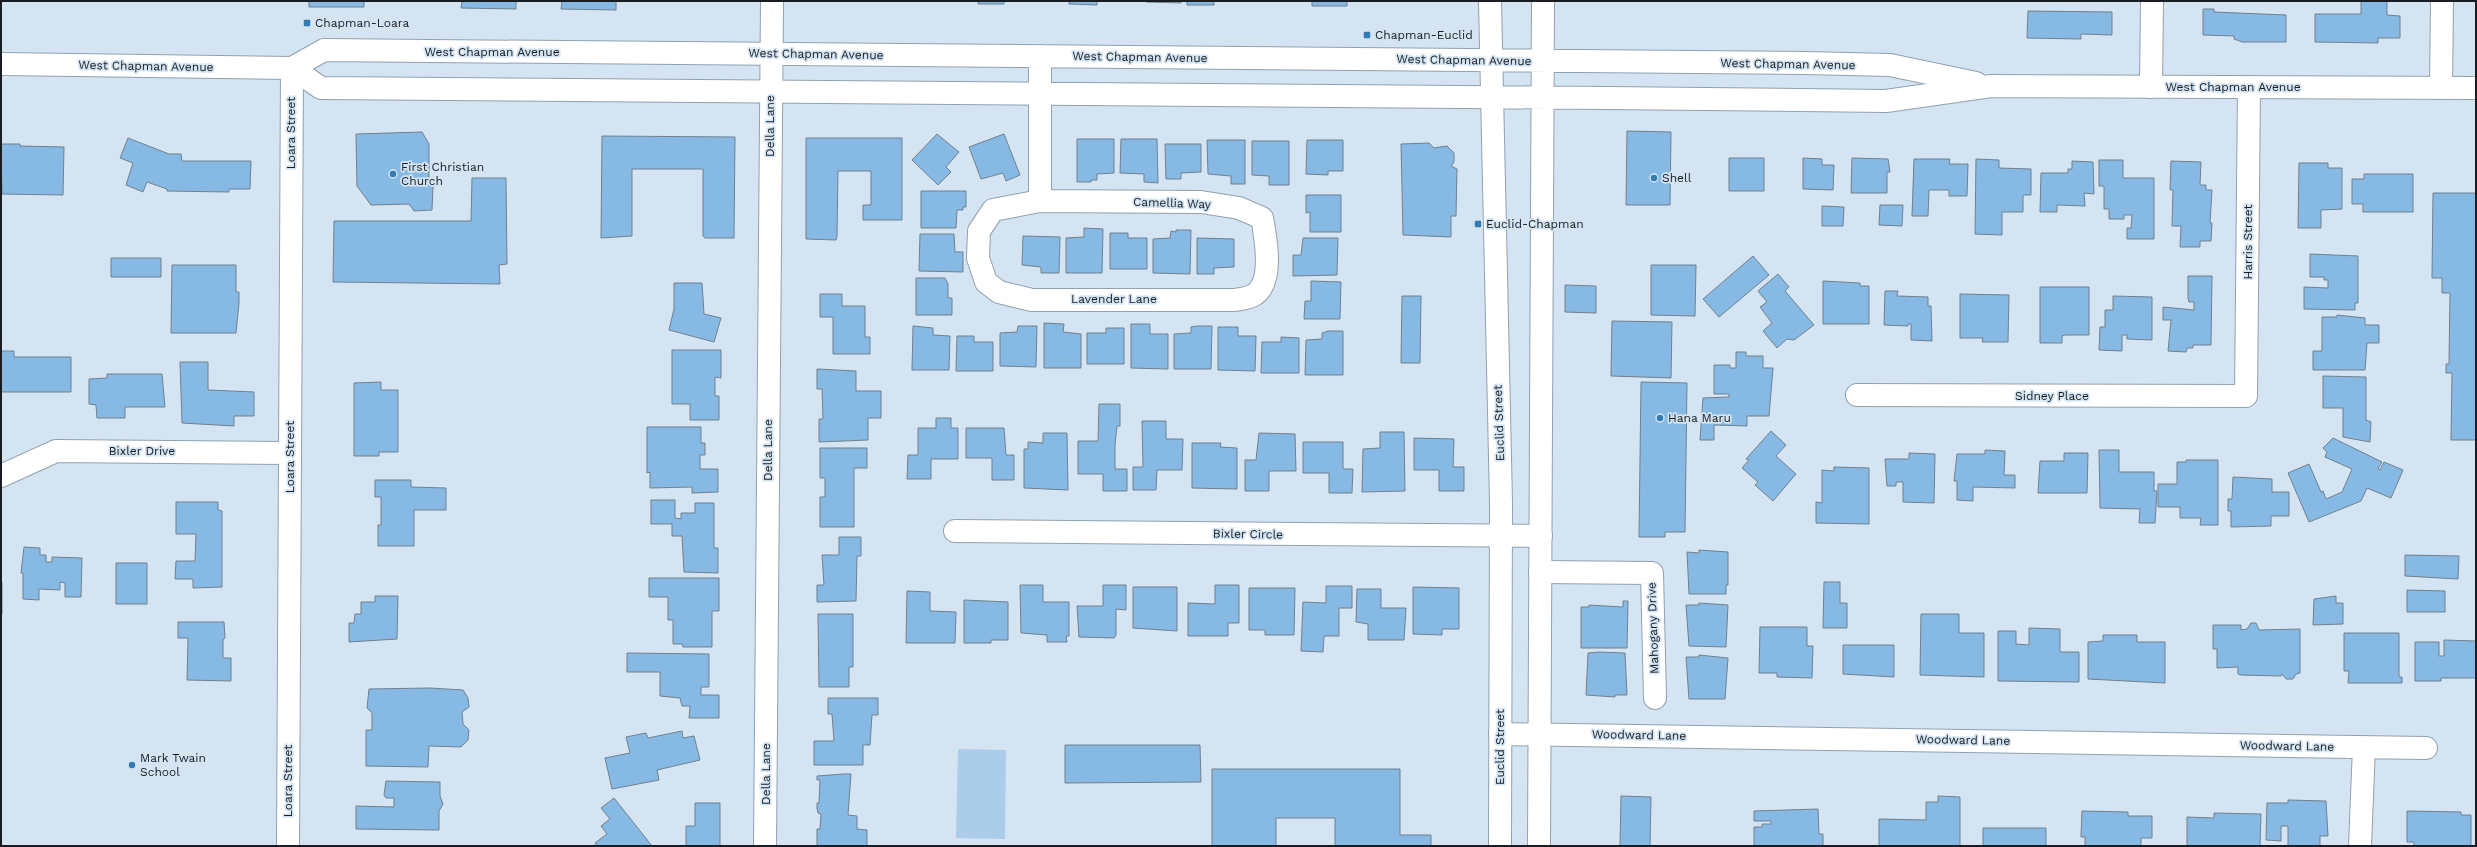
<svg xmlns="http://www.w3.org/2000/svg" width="2477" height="847" font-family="'Work Sans',sans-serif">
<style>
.green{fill:#abcdea}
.building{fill:#86bae4;stroke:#71808d}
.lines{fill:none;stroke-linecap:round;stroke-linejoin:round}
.minor-casing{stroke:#92a1ae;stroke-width:24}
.major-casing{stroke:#92a1ae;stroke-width:24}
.minor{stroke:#fff;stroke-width:22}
.major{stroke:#fff;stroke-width:22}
.poi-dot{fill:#337bb0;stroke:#d4e4f2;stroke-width:1.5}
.labels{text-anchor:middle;stroke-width:3.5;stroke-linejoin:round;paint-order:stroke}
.poi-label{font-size:12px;fill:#171d22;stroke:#d4e4f2;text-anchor:start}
.street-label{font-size:12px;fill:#171d22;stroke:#d4e4f2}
</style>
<rect width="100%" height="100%" fill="#d4e4f2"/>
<path class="green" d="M958,749L1006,750L1005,839L956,838Z"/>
<path class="building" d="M309,1H364V7H309Z
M462,1H516V9L461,8Z
M562,1H616V10L561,9Z
M978,1H1004V4H978Z
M1069,1H1097V5L1069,4Z
M1181,1V3L1146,2V1Z
M1187,1H1222H1214V5H1187Z
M1312,1H1347V6H1312Z
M2361,1H2387V15L2400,16V38H2378V43L2315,42V14H2361Z
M2203,9H2214V12L2286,15V42H2242L2234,39V36L2203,35Z
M2028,11L2112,12V35L2081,34V39L2027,38Z
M1627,131L1671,132L1670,205H1626Z
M422,132L429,144V181L433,187L432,210L414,211L409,204L371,205L357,186L356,134Z
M937,134L959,152L946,167L951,172L938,185L912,160Z
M1004,134L1020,175L1006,181L1003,173L981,179L969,147Z
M602,136L735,137L734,238H705L703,236V169H632V236L601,238Z
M128,138L169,154H181L182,161H251L250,189H229V192L167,191V189L147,182L143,192L126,185L133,163L120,158Z
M806,138H902V220H863V205H871V171H838L837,236L836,240L806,239Z
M1077,139H1114V173L1097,174V180H1091V182H1077Z
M1121,139H1157L1158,183L1144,182V174L1120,173Z
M1207,140H1245V184H1231V176L1208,174Z
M1307,140H1343V171H1328V175L1306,174Z
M1252,141H1289V185H1269V176L1252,175Z
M1429,143L1434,148L1447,146L1454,153V162L1451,166L1457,169L1456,216H1451V237L1403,235L1401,144Z
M1,144H20V146L64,147L63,195L2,194Z
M1165,144H1201V172L1181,173V179H1166Z
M1729,158H1764V191H1729Z
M1803,158L1822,159V165H1834L1833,190L1803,189Z
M1852,158L1888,159L1890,172H1887V193H1851Z
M1914,159H1950L1949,164H1968L1967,196H1949V190H1929L1928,216H1912Z
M1976,159L1999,160V168L2031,169V195H2023V212H2002V235L1975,234Z
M2099,160H2123V178H2154V239H2127V228H2131L2132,215H2124V219H2109V209H2104V186H2099Z
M2072,161L2093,162L2094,194L2084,193L2085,206L2057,205V212H2040L2041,173H2068V169H2072Z
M2171,161L2201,162L2200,185H2206V190H2212L2210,223H2212L2211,241H2200V247H2180L2181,226H2172L2173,190H2170Z
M2299,163H2328V168H2342V209L2321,210V228H2298Z
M2364,174H2413V212H2363V204H2352V179H2364Z
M472,178H506L507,264L499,265L500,284L333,282L334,221H471Z
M921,191H966V207H963V210H957L956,228H921Z
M2433,193H2476V440H2451L2452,373H2446V364H2449L2450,293H2442V278H2432Z
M1306,195H1341V232H1310V212L1306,213Z
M1880,205H1903L1902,226L1879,225Z
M1822,206L1844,207L1843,226H1822Z
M1084,228L1103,229L1102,273H1066V238L1084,237Z
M1176,230H1191L1190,274L1153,273V239L1170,238L1171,231L1176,232Z
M1110,233H1128V238H1147V269H1110Z
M920,234H954L955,252H963V272L919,271Z
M1023,236L1060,237L1059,273H1041V267L1022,265Z
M1197,238L1234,239V267L1214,268V274H1197Z
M1303,238H1338L1337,275L1293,276V255H1301Z
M2310,254L2358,256V303H2355V310L2304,309V287L2328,288V280H2324V277H2310Z
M1753,256L1769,275L1719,317L1703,299Z
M111,258H161V277H111Z
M172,265H236V292H239V303L236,333H171Z
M1651,265H1696L1695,316L1651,315Z
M1778,274L1789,287L1785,291L1814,325L1794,340L1787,339L1777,348L1763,331L1772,323L1760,307L1767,302L1758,291Z
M2188,276H2212L2211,345H2193V348H2187L2186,352L2168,351L2171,320H2163V307L2194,310V302H2189L2188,298Z
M916,278H945L948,284V298H952V315H916Z
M1311,281L1341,282L1340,319H1304L1305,301H1311Z
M1823,281L1860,283V286H1869V324H1823Z
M674,283H702L704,314L721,318L714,342L669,330L674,309Z
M1565,285L1596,286V313L1565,312Z
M2040,287H2089V335H2065L2062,336V343H2040Z
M1885,291H1898L1897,296L1928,297V306H1931L1932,341L1911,340V324H1908V326L1884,325Z
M820,294H842V306H865V337H870V354H833V317H820Z
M1960,294L2009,295L2008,342H1982L1983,338H1960Z
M1402,296H1421L1420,363H1401Z
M2113,296L2152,297V340L2127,339V335H2122V351L2099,350L2100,327H2105V310H2113Z
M2337,315L2365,318V325H2379V343H2367L2365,370H2313V351H2322V317H2337Z
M1612,321L1672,322L1671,378L1611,376Z
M1044,323L1064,324L1063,332L1081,334V368H1044Z
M1131,324H1150V334H1168V369L1131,368Z
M913,326L933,328V335L950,336L949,370H912Z
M1018,326H1037L1036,367L1000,366V333L1017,332Z
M1197,326H1212L1211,369H1174V334L1191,333V327Z
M1218,327H1238V336H1256L1255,371L1218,370Z
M1106,328H1124V364H1087V333H1106Z
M1328,331H1343V375H1305L1306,340L1322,339V333Z
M957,336H974V342H993V371H956Z
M1281,337L1299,338V373H1261L1262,342H1281Z
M672,350H721V378L715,377V396H719V420H690V404H672Z
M1,351H14V357H71V392H1Z
M1736,352H1746V356H1763V368H1773L1769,416H1747V426L1714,425V440H1700L1703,398L1729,397V394H1714V365H1730V368H1736Z
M180,362H208V390L254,392V416H234V426L182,423Z
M817,369L856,371V391H881V418H868V440L819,442V419H823L822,389H817Z
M107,374H162L165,407H125V418H97L96,405L89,404V379L107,378Z
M2323,376L2366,377V420L2371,422L2370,442L2343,437V408H2323Z
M381,382V390H398V452H379V456H354V383Z
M1641,382L1687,383L1685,532H1665V537H1639Z
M1099,404H1120V426H1117L1115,444V469H1127V491H1103V474H1078V441H1098Z
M936,418H951V428H958V459H931V479H907L908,455H918V428H936Z
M1142,421H1166V439H1183L1182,470H1157L1156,490H1133V467H1143Z
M647,427H701V443H705V455H700V469H718V492L692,493V487L650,488V472L647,473Z
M966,428H1004L1006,455H1014V480H992V458H966Z
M1771,431L1786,445L1776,456L1796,474L1773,501L1755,485L1758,482L1742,468L1749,460L1746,459Z
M1380,432H1404L1405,491L1362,492L1363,449L1380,448Z
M1043,433H1067L1068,490L1024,488V449H1028V442L1043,443Z
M1259,433L1295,434L1296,471H1269V491H1245V460H1256Z
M1414,438L1454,439L1453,467H1464V491H1439V470H1414Z
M2333,438L2382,462L2378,469L2380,470L2384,462L2403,470L2391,498L2367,488L2361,501L2309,522L2288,473L2309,464L2321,492L2323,491L2326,499L2342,492L2352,469L2325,457L2327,452L2323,448Z
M1303,442H1343V469H1353L1352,493H1329V473H1303Z
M1192,443H1221L1220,447L1237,448V489L1192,488Z
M820,448H867V468H854V527H820V497H825V478H820Z
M1985,450L2005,451L2004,475H2015V488L1973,487V501L1957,500V481H1954L1957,454H1985Z
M2099,450H2119V472H2154V491H2157L2155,523H2139L2140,509L2100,508Z
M1909,453L1935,454L1934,503L1903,502V482H1896V486H1887L1885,459H1909Z
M2064,453H2088L2087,493H2038L2040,461H2064Z
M2186,460H2218V525H2200L2201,518H2180V507H2158V484H2177V462H2186Z
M1834,467L1869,468V524L1816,523V502L1822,503V470L1834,471Z
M2233,477L2272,479V492H2289V516H2271V526L2231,527V511H2228V499H2232Z
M375,480H411V487L446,488V510H414V546H378V525H381V497H375Z
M651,500H675V518L681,519V513H695V503H714V548H718V573L684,572L682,536H672V524H651Z
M176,502H218V510L222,511V587L193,588V579H175L176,561H195L196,534H176Z
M839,537H861V556H857L856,601L817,602V585H824L822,555H839Z
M24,547L40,548V555H46V562H52V557L82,558L81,597H65V583L60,582V590L39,589V600L23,599V573H21Z
M1699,550L1728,552V585H1726V594H1689L1687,552L1699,553Z
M2405,555L2459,556L2458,579L2405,576Z
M116,563H147V604H116Z
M649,578H719V611H712V647H683L682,644H673V620H668V597H649Z
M1,582H2V614H1Z
M1824,582H1840V603H1847V628H1823Z
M1020,585H1043V602H1069V636H1066L1067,642H1047V635L1021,633Z
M1103,585H1126V610L1116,609V635L1114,638L1079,637L1077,606H1103Z
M1215,585H1239V623H1228V636H1188V603L1215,604Z
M1326,586H1352V608H1339V636H1324L1323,652L1301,651L1303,602L1326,603Z
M1133,587H1177V631L1133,628Z
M1413,587L1459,588V629H1442V635L1413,634Z
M1249,588H1295L1294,635H1265V630H1249Z
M1357,589H1381V608H1406L1404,640H1368V624L1356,622Z
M2407,590L2445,591V612H2407Z
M907,591L930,592V611L956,612L955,643H906Z
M375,596H398L397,639L349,642V623H354L355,614H361V602H375Z
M2336,596V603H2343V624L2313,625L2314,599Z
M964,600L1008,602V640H991V643H964Z
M1623,601H1628L1627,648H1581V607H1589V605L1623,607Z
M1699,603L1728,605L1726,647L1689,646L1686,605H1699Z
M818,614H853V667H849V687H819Z
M1921,614H1959V633H1984V677L1920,675Z
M178,622H224L225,638L223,640V658H231V681L187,680L188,638H178Z
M2251,623H2256L2259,630L2300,629V673L2296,674L2293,679H2286L2282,674L2281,676L2241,675L2238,674V667L2217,668V649H2213V625H2241V630L2247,629Z
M1760,627H1807V646H1813L1812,678L1777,677V673H1759Z
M2029,628L2060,629V652H2079V682L1998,681V631H2016V644L2029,645Z
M2344,633H2399V677H2402V683H2348L2349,671H2344Z
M2103,635H2137V642H2165V683L2088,679V642L2103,641Z
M2444,640L2476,641V678H2441V681H2415V642H2439V656H2444Z
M1843,645H1894V677L1843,674Z
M1599,652L1625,653L1627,695H1615V697L1586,695L1588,653Z
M627,653L709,654V687H701V695H719V718H689L690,706H682L680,698L660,696V672H627Z
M1699,655L1728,658L1725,699H1689L1686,657H1699Z
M430,688L463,690L468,698L469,707L462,712L463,724L469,730L468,740L461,747L429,746L428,767L366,766V730H372V713L367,708L369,689Z
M828,698H878V715H872L870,745H863V765H814V741H834L832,714H828Z
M682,731L683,738L694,736L700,760L657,770L659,780L612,789L605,758L630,753L626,737L646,733L648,738Z
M1065,745H1200L1201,782L1065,783Z
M1212,769H1400V835H1431V846H1335V818H1276V846H1212Z
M844,774H851L848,815L857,816V829L867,830V846H817V829H820L821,814L818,813L817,808V803H819L820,780H817V776Z
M386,781L440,782V796L443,804L439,811V830L356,829V806L394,807V798H386L384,795Z
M1621,796L1651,797L1650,846H1620Z
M1938,796L1960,797V846H1879V819L1926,820V802H1938Z
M614,798L652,846H597L595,843L607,834L601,826L610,819L601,808Z
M2288,800L2326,801L2328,836H2320V846H2288V826H2281V841L2266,840L2267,803H2288Z
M695,803H720V846H686V826H695Z
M1818,809L1819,834H1823V846H1754V827H1762V824H1771V821H1754V811Z
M2082,811L2128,812V816H2152V838H2141V846H2085V837H2081Z
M2407,811L2461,812V815H2471V846H2414V842H2407Z
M2214,813L2261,814L2260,846H2187V817L2214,818Z
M1983,828H2046V846H1983Z"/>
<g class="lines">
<defs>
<path id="minor" d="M2151,87L2152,1
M2441,88L2442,1
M1040,201L1201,202L1239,208L1262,218C1266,239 1274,282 1254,295C1249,298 1241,299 1235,300H1032L999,292L986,282L978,258L979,231L993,210Z
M1040,201V94
M1857,395L2246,396L2249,87
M1,476L56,451L290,453
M955,531L1541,536
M1540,572L1652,573L1655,698
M1500,734L2426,748
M288,846L292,68
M765,846L772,1
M2360,846L2364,747"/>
<path id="major" d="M1490,1L1501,503L1500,846
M1040,56V94
M1,64L292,68L324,50L1805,63L1890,65L1976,83
M292,68L321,88L1606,98L1886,101L1991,86L2476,88
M1539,846L1543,1"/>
</defs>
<use href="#minor" class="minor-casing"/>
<use href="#major" class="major-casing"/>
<use href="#minor" class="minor"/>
<use href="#major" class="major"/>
</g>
<g class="poi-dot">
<rect x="303" y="19" width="8" height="8" rx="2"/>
<rect x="1363" y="31" width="8" height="8" rx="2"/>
<circle cx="393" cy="174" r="4"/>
<circle cx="1654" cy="178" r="4"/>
<rect x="1474" y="220" width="8" height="8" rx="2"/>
<circle cx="1660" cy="418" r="4"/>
<circle cx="132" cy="765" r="4"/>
</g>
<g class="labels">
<g class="poi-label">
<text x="315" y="27">Chapman-Loara</text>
<text x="1375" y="39">Chapman-Euclid</text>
<text x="401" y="171">First Christian<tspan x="401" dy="14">Church</tspan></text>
<text x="1662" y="182">Shell</text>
<text x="1486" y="228">Euclid-Chapman</text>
<text x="1668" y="422">Hana Maru</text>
<text x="140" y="762">Mark Twain<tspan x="140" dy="14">School</tspan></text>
</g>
<g class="street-label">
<text x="492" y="56">West Chapman Avenue</text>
<text transform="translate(816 54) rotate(1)" y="4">West Chapman Avenue</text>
<text transform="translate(1140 57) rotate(1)" y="4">West Chapman Avenue</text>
<text transform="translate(1464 60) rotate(1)" y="4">West Chapman Avenue</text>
<text transform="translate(1788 64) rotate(1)" y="4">West Chapman Avenue</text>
<text transform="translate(146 66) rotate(1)" y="4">West Chapman Avenue</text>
<text x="2233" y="91">West Chapman Avenue</text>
<text transform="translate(770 126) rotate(-90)" y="4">Della Lane</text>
<text transform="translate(291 133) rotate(-90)" y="4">Loara Street</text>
<text transform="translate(1172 203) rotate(2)" y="4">Camellia Way</text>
<text transform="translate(2248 242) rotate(-90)" y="4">Harris Street</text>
<text x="1114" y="303">Lavender Lane</text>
<text x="2052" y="400">Sidney Place</text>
<text transform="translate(1499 423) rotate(-92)" y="4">Euclid Street</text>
<text transform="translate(768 450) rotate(-90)" y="4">Della Lane</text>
<text x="142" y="455">Bixler Drive</text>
<text transform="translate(290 457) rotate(-90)" y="4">Loara Street</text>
<text transform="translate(1248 534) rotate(1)" y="4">Bixler Circle</text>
<text transform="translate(1653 628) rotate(-92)" y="4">Mahogany Drive</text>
<text transform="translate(1639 735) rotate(1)" y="4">Woodward Lane</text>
<text transform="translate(1963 740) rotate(1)" y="4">Woodward Lane</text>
<text transform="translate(2287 746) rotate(1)" y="4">Woodward Lane</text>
<text transform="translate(1500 747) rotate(-90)" y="4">Euclid Street</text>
<text transform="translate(766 774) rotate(-90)" y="4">Della Lane</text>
<text transform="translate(288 781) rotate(-90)" y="4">Loara Street</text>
</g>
</g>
<rect width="2477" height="847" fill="none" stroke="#171d22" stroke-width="4"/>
</svg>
